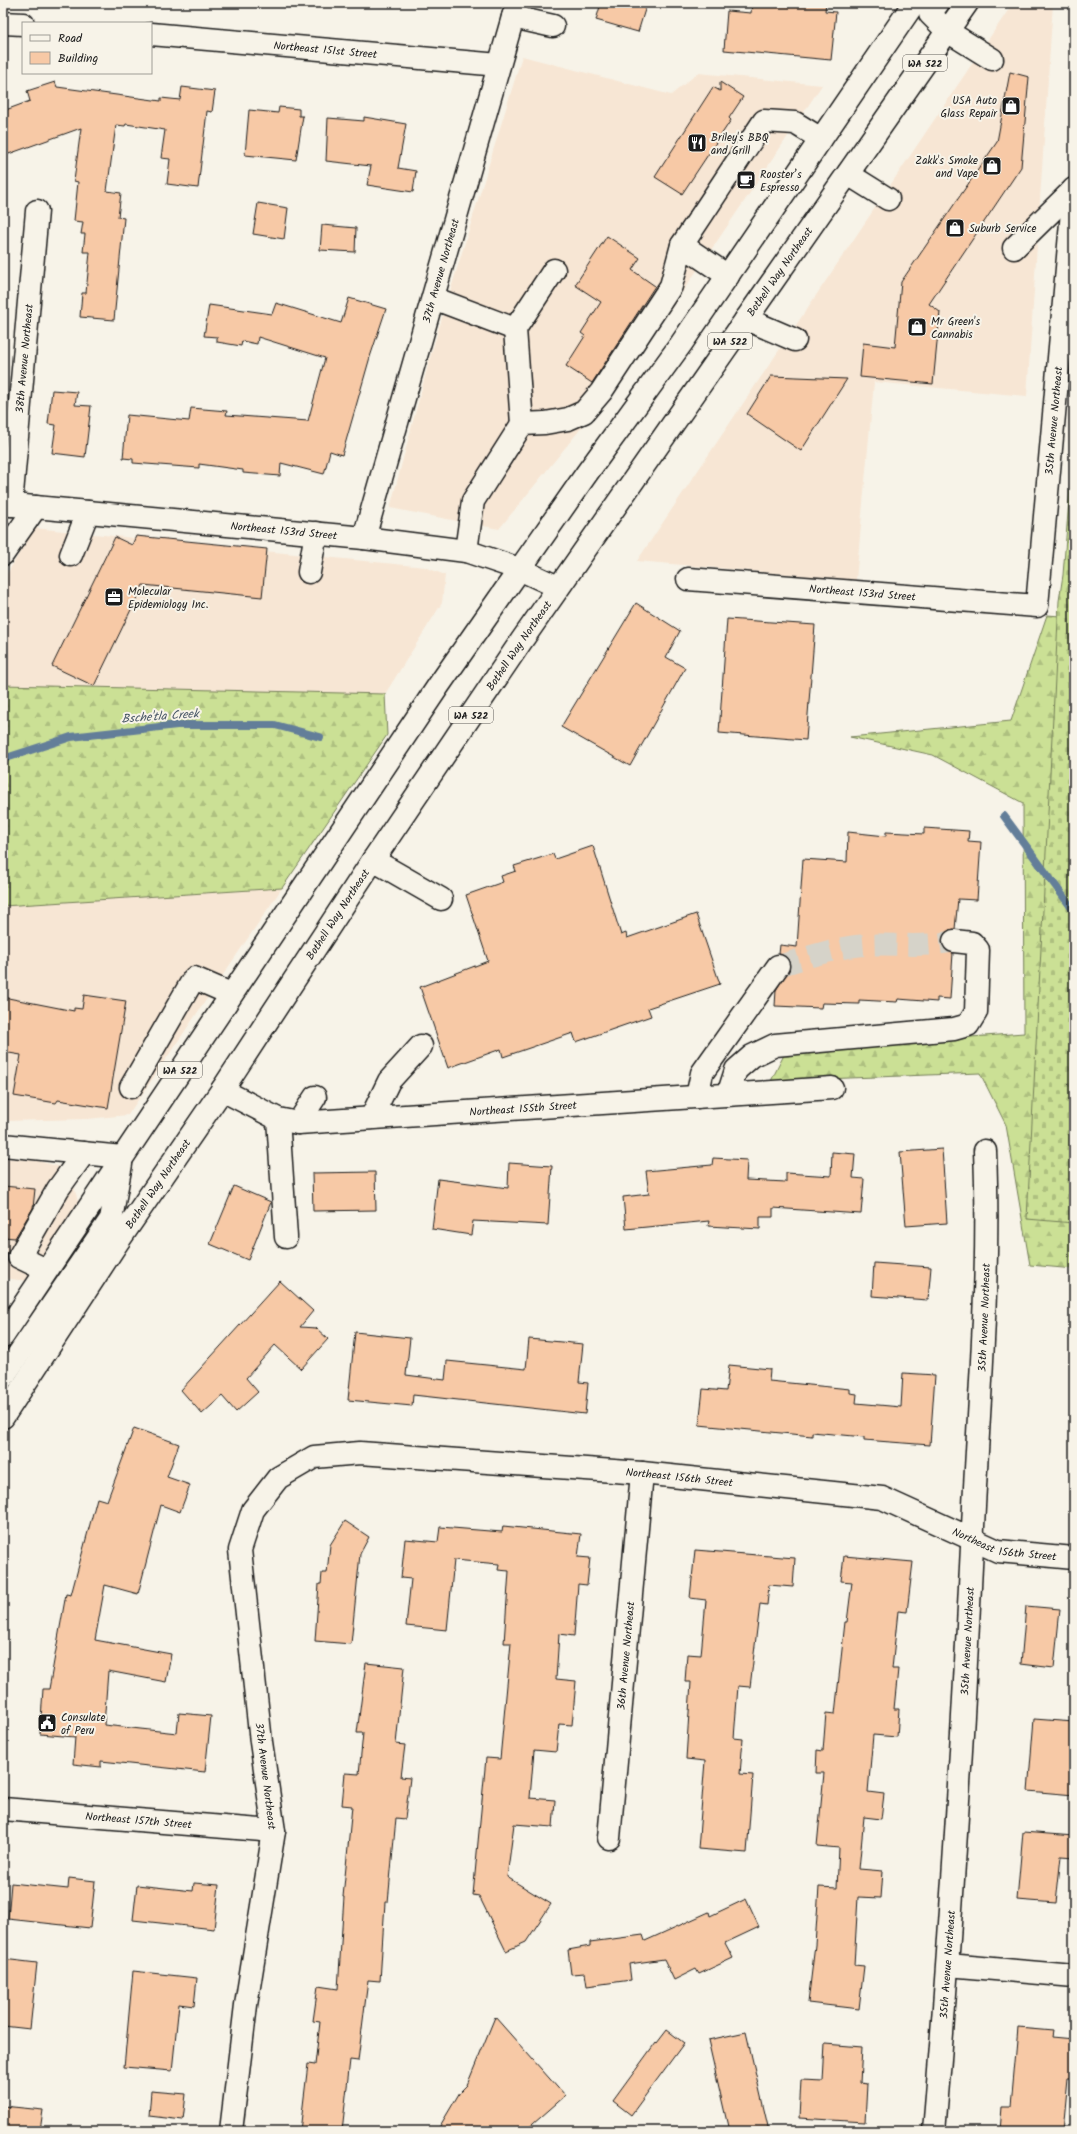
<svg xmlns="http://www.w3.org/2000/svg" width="1077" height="2134" font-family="Kalam,sans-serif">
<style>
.built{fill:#f7e6d4}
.forest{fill:url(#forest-firs);stroke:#747e58}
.cemetery{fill:url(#cemetery-stones);stroke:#747e58}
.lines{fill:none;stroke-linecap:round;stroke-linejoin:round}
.stream{stroke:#647e99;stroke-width:8}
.building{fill:#f7c9a6;stroke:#1c1c1c}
.minor-tunnel{stroke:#d6d3c9;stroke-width:22;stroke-dasharray:22 11;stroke-linecap:butt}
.minor-casing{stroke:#1c1c1c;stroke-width:25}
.major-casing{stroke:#1c1c1c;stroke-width:25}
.minor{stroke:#f7f3e8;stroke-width:22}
.major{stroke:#f7f3e8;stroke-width:22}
.labels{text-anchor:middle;stroke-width:4;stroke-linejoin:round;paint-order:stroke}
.shield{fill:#f7f3e8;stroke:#5e5c59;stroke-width:1}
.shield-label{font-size:10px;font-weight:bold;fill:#1c1c1c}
.street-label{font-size:11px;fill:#1c1c1c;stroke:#f7f3e8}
.poi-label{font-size:11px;fill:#1c1c1c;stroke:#f7f3e8;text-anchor:start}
.water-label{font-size:12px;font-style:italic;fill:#465565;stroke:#f7f3e8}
</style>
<defs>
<pattern id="forest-firs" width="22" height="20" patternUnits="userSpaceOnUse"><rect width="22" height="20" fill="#cbe095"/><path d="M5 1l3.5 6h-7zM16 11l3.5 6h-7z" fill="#aec080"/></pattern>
<pattern id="cemetery-stones" width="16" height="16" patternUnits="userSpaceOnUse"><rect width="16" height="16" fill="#cbe095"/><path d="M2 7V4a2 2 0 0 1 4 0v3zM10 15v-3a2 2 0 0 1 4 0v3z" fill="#aec080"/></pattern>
</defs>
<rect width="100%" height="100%" fill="#f7f3e8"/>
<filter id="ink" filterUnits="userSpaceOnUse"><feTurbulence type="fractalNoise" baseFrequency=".025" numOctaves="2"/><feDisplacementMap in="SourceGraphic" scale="8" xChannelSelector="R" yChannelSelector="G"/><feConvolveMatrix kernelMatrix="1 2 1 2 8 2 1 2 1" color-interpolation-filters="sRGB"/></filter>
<g filter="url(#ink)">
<path class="built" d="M1013,3H1053L1027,396L874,382L856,580L637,561Z
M522,56L671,95L698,73L822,85L754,187L631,367L499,529L390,508L431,354Z
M34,528L425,567L445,575L442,603L385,694L79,696L3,689V581Z
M282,888L128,1115L87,1119L3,1121L4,905Z
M3,1158L38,1161L61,1167L73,1182L78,1202L27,1281L3,1278Z"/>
<path class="forest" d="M1047,615L1074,617V1269L1030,1265L1006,1125L980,1073L771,1081L786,1051L1024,1033L1023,803L933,755L850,737L1011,721Z
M3,685L385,694L387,735L282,888L3,906Z"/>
<path class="cemetery" d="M1074,438V1223L1027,1219L1059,601L1063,575Z"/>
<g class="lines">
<path class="stream" d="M3,759L71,737L177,725H275L320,737
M1004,816L1074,911"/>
</g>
<path class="building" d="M601,3H647L638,32L596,20Z
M752,3H826L825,11L836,12L831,60L724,50L727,11L751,13Z
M1010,72L1029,77L1021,167L929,304L940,312L933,384L860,377L863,343L895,347L901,282L997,142Z
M55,82L57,87L161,101V98L180,100L182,87L215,91L212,112L207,111L198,188L167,184L170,159L161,158L165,130L126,124L125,126L116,125L107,191L121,193L118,217L124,218L114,320L80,317L82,293H86L90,252H83L85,234H81L83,222L74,221L78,182L74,181L81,128L3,156V111L30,101L27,91Z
M720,82L743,97L729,118L731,120L682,194L655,177L713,87L720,91Z
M279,107L299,109V116H303L296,160L245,155L249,110L278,113Z
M364,117L406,124L398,168L416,171L413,192L367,185L371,166L326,161L328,118L364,121Z
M258,203L288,208L284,239L253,234Z
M322,225L356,228L355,252L320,250Z
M607,236L640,258L632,270L655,286L592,383L566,366L585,336L581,333L601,302L575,285Z
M349,298L386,309L370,357L342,455L330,451L324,474L281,463L280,476L243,473V470L199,464V468L133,463V459L123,458L127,415L189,421L191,408L227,411L226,415L308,421L325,358L258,337L257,344L242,341L241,346L217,342V337L204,336L209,305L272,314L276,303L341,323Z
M771,376L847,379L801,451L747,414Z
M52,390L77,392L75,405L91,406L85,457L52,453L56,425L48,424Z
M136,536L267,549L262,597L143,585L94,686L52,666L115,537L132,545Z
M636,603L680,631L666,657L685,668L630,766L561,727Z
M727,619L815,625L806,740L719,733Z
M924,828L969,831L968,841L981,842L977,900L958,899L955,929L949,930L942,939L943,946L947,951L953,953L950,999L937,998V1002L898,999L897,1002L859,1000V1004L822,1003L821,1008L775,1006L776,990L790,967L786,956L779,954L780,945L797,947L803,859L847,862L848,832L886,836V832L924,834Z
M593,846L621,935L626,933L627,938L696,914L720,984L648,1008L651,1016L576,1042L573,1033L503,1057L501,1049L448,1068L420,987L488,961L466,895L503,882L501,876L516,871L514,866L553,854L555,859Z
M84,995L126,1001L108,1108L58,1100L56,1103L14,1096L21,1055L3,1052V997L74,1011V1008L82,1009Z
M942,1149L947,1223L906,1226L900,1152Z
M832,1152L855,1154L853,1178L864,1179L861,1214L773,1208V1217H760V1229L708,1226L709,1221L626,1229L623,1197L649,1194L646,1171L712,1165L713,1158L747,1160L746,1180L786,1182V1173L831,1176Z
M509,1163L552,1166L548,1225L473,1221L471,1235L432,1229L438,1179L508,1188Z
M375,1172L376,1210L313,1211L312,1173Z
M3,1186L35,1189L33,1208L15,1238L3,1237Z
M234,1186L271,1202L248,1260L210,1244Z
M874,1263L931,1267L928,1300L872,1296Z
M280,1281L313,1311L300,1327L316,1328L328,1339L301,1369L275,1345L246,1378L258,1392L236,1412L222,1396L202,1414L181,1390Z
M355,1332L410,1338L406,1375L445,1380L447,1361L526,1369L529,1339L583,1344L579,1382L588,1383L585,1414L413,1395L412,1406L348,1400Z
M729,1365L770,1369L769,1381L850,1389V1393L857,1394L856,1403L901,1407L903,1373L935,1375L930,1445L864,1440V1437L812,1432V1436L699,1425L703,1389L726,1391Z
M134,1428L179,1444L167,1477L190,1485L180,1512L161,1505L138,1594L105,1585L95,1640L171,1654L166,1682L108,1671L104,1725L177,1733L179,1713L211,1716L205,1772L101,1761V1767L73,1764L75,1737L40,1734L43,1689H49L66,1594L71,1595L97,1498L107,1501Z
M345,1521L369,1537L360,1554L351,1644L315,1641L319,1584H321L322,1573H327L330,1545Z
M503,1526L581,1534L578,1557L590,1558L587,1585L578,1584L574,1636L559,1634L556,1679L576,1681L572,1725L559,1724L556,1752L534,1750L530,1798L555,1800L553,1827L514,1824L507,1877L551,1904L526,1942L506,1951L479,1896L473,1895L486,1758L500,1759L511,1643H504L509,1571L498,1570L499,1564L454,1560L447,1630L406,1626L411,1579L401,1578L405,1539L438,1542L440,1527L502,1532Z
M695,1550L795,1558L793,1587L769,1585L767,1605L760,1604L750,1687L738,1686L734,1738L743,1739L740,1774L753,1775L747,1853L698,1849L705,1761L686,1759L691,1682H685L687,1654L701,1655L706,1600L690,1598Z
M844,1556L913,1562L907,1612L898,1611L892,1669H898L894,1709H899L897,1737L873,1735L868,1792L884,1794L881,1819L864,1817L859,1869L883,1871L881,1898L858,1897L854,1965L864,1966L859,2009L808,2003L815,1945L819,1887L837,1888L839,1848L817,1846L824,1773H816L817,1750L823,1751L826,1713L835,1714L845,1622H847L852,1582L841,1581Z
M1026,1606L1060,1609L1054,1668L1021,1664Z
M366,1663L404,1667L396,1744L405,1745L401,1777L410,1778L405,1819L396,1818L388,1902H385L380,1981L368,1980L358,2061L350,2060L342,2131H300L308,2064L315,2065L320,2022L313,2021L318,1986L338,1989L344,1897H343L352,1806L342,1805L345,1773L359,1774L363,1733H357Z
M1034,1719L1074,1722V1795L1028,1791Z
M1023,1832L1074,1836V1857L1061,1856L1056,1903L1017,1900Z
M69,1878L95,1881L90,1928L8,1919L11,1883L68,1889Z
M194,1883L219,1885L214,1929L133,1920L137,1885L193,1891Z
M746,1899L759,1927L725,1943L733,1958L699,1974L696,1969L674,1980L664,1959L629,1964L631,1980L587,1986L585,1973L571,1974L568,1950L590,1946V1942L643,1935L645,1941L709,1912L710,1916Z
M3,1959L37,1963L30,2029L3,2026Z
M133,1971L197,1978L194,2006L179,2004L172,2071L124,2067Z
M495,2017L565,2096L525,2131H437L460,2092L467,2085Z
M1018,2028L1053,2031L1052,2037L1074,2039V2078H1067L1062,2131H1000L1002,2107H1011Z
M667,2030L684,2043L631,2115L613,2101L656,2042L657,2043Z
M746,2032L769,2131H729L708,2040Z
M825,2044L862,2047L860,2083L867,2084L865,2122L799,2118L801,2080L823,2081Z
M151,2091L186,2094L183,2120L149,2116Z
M3,2106L43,2110L40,2131H3Z"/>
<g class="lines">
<path class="minor-tunnel" d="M778,966C806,958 836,947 865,945C897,943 922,948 954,941"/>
<defs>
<g id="minor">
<path d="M513,17L553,26"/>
<path d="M3,23L23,24"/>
<path d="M947,31L992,59"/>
<path id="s1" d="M151,34L499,65"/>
<path d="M848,174L888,199"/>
<path d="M682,245L728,276"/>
<path d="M1014,248L1074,189"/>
<path d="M433,298L515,329"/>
<path d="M746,319L795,340"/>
<path d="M522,424L515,329L554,270"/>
<path id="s2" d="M3,504L364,538L466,551L519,569L558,587"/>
<path id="s3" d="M11,505L37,211"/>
<path id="s4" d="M364,538L517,3"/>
<path d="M466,551L473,501L522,424L545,423L568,419L584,412L601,392L671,286L682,245L764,121L795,123L821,139"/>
<path d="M3,554L36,507"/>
<path d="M71,555L88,512"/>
<path d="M309,572L316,533"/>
<path id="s5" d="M688,579L1037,606L1074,189"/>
<path d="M373,860L441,899"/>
<path d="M131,1087L194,978L231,994"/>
<path id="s6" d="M222,1090L278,1119L298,1123L832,1088"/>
<path d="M728,1095L736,1070L752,1056L775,1045L954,1029L968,1025L976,1012L978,950L972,943L954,941"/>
<path d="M697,1097L702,1073L778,966"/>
<path d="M371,1118L389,1081L421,1046"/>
<path d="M278,1119L286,1237"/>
<path d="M298,1123L315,1097"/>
<path d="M3,1145L122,1157"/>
<path d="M46,1270L19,1257L58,1189L84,1153"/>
<path id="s7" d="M3,1809L274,1831"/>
<path id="s8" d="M609,1838L642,1473"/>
<path d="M948,1965L1074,1976"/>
<path id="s9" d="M231,2131L246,2005L274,1831L261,1742L240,1550L253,1510L278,1478L314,1457L360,1453L642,1473L882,1498L998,1551L1074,1558"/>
<path id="s10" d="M934,2131C952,1923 964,1714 974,1506C980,1388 990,1269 985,1151"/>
</g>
<g id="major">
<path d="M938,3L930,14L947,31"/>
<path d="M3,1336L439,685L587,473L681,344L914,3"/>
<path d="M3,1377L111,1219L121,1164"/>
<path id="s11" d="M3,1417L117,1243L222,1090L373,860L522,640L967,3"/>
</g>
</defs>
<use href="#minor" class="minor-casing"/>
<use href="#major" class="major-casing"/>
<use href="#minor" class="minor"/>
<use href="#major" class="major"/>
</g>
</g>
<defs>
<symbol id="shop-square" viewBox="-11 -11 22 22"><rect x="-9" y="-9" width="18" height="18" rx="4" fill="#1c1c1c" stroke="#f7f3e8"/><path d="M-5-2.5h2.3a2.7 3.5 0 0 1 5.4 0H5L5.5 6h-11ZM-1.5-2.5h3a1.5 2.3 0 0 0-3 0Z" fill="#fff"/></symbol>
<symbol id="restaurant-square" viewBox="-11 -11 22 22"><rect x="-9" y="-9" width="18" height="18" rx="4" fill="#1c1c1c" stroke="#f7f3e8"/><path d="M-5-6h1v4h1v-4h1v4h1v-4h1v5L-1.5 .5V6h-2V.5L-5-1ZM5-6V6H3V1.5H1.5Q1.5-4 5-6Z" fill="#fff"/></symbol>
<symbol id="cafe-square" viewBox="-11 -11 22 22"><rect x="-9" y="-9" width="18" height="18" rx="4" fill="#1c1c1c" stroke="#f7f3e8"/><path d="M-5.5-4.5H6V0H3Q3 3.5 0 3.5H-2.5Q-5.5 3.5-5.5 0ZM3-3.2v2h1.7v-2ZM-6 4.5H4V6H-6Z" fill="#fff"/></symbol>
<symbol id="office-square" viewBox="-11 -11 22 22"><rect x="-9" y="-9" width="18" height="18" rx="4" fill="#1c1c1c" stroke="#f7f3e8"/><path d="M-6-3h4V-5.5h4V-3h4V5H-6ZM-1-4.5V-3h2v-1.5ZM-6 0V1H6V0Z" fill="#fff"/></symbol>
<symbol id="civic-square" viewBox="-11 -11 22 22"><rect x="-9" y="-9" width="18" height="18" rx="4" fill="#1c1c1c" stroke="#f7f3e8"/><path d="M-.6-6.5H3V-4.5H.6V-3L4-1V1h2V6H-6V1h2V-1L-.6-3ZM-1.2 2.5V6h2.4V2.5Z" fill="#fff"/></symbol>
</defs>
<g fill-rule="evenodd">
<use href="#shop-square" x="1000" y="95" width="22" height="22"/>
<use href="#restaurant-square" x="686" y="132" width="22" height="22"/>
<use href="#shop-square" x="981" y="155" width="22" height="22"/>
<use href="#cafe-square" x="735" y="169" width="22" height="22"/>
<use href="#shop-square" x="944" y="217" width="22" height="22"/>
<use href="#shop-square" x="906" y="316" width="22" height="22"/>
<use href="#office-square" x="103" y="586" width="22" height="22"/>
<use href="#civic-square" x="36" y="1712" width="22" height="22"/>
</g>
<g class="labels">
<g class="shield">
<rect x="903" y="55" width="44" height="16" rx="3"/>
<rect x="708" y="333" width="44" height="16" rx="3"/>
<rect x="449" y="707" width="44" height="16" rx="3"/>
<rect x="158" y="1062" width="44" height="16" rx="3"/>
</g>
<g class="shield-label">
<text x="925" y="67">WA 522</text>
<text x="730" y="345">WA 522</text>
<text x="471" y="719">WA 522</text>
<text x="180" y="1074">WA 522</text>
</g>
<g class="street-label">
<text dy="4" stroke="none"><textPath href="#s1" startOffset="175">Northeast 151st Street</textPath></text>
<text dy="4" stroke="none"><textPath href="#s4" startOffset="278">37th Avenue Northeast</textPath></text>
<text dy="4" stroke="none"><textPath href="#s11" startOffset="1384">Bothell Way Northeast</textPath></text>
<text dy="4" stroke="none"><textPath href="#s3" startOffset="147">38th Avenue Northeast</textPath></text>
<text dy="4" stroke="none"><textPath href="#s5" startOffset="536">35th Avenue Northeast</textPath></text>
<text dy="4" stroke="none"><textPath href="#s2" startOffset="282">Northeast 153rd Street</textPath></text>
<text dy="4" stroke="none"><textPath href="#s5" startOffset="175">Northeast 153rd Street</textPath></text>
<text dy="4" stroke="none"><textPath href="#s11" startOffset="928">Bothell Way Northeast</textPath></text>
<text dy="4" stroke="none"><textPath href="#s11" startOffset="604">Bothell Way Northeast</textPath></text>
<text dy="4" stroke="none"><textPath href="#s6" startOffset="309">Northeast 155th Street</textPath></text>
<text dy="4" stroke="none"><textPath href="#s11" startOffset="280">Bothell Way Northeast</textPath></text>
<text dy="4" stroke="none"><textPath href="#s10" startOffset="815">35th Avenue Northeast</textPath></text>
<text dy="4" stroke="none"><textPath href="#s9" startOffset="1077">Northeast 156th Street</textPath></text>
<text dy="4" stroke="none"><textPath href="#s9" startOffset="1413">Northeast 156th Street</textPath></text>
<text dy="4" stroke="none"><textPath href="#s10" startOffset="491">35th Avenue Northeast</textPath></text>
<text dy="4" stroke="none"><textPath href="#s8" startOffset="183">36th Avenue Northeast</textPath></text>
<text transform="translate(266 1776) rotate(83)" y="4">37th Avenue Northeast</text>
<text dy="4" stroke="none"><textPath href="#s7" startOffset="136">Northeast 157th Street</textPath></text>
<text dy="4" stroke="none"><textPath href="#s10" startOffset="167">35th Avenue Northeast</textPath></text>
</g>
<g class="poi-label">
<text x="997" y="104" text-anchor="end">USA Auto<tspan x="997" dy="13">Glass Repair</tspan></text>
<text x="711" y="141">Briley's BBQ<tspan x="711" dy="13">and Grill</tspan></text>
<text x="978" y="164" text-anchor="end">Zakk's Smoke<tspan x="978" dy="13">and Vape</tspan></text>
<text x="760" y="178">Rooster’s<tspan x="760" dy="13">Espresso</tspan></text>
<text x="969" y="232">Suburb Service</text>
<text x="931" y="325">Mr Green's<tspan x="931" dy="13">Cannabis</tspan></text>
<text x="128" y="595">Molecular<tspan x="128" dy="13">Epidemiology Inc.</tspan></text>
<text x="61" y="1721">Consulate<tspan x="61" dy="13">of Peru</tspan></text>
</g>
<g class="water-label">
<text transform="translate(160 716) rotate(-4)" y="4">Bsche'tla Creek</text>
</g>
</g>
<rect width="1077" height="2134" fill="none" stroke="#f7f3e8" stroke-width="16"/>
<rect x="8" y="8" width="1061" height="2118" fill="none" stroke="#1c1c1c" stroke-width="1.5" filter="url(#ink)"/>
<rect x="22" y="22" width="130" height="52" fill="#f7f3e8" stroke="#9f9d96"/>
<rect x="30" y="35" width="20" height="6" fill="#f7f3e8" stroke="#9f9d96"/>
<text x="58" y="42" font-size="12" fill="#1c1c1c">Road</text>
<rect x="30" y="52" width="20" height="12" fill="#f7c9a6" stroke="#9f9d96"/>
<text x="58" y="62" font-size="12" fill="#1c1c1c">Building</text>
</svg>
